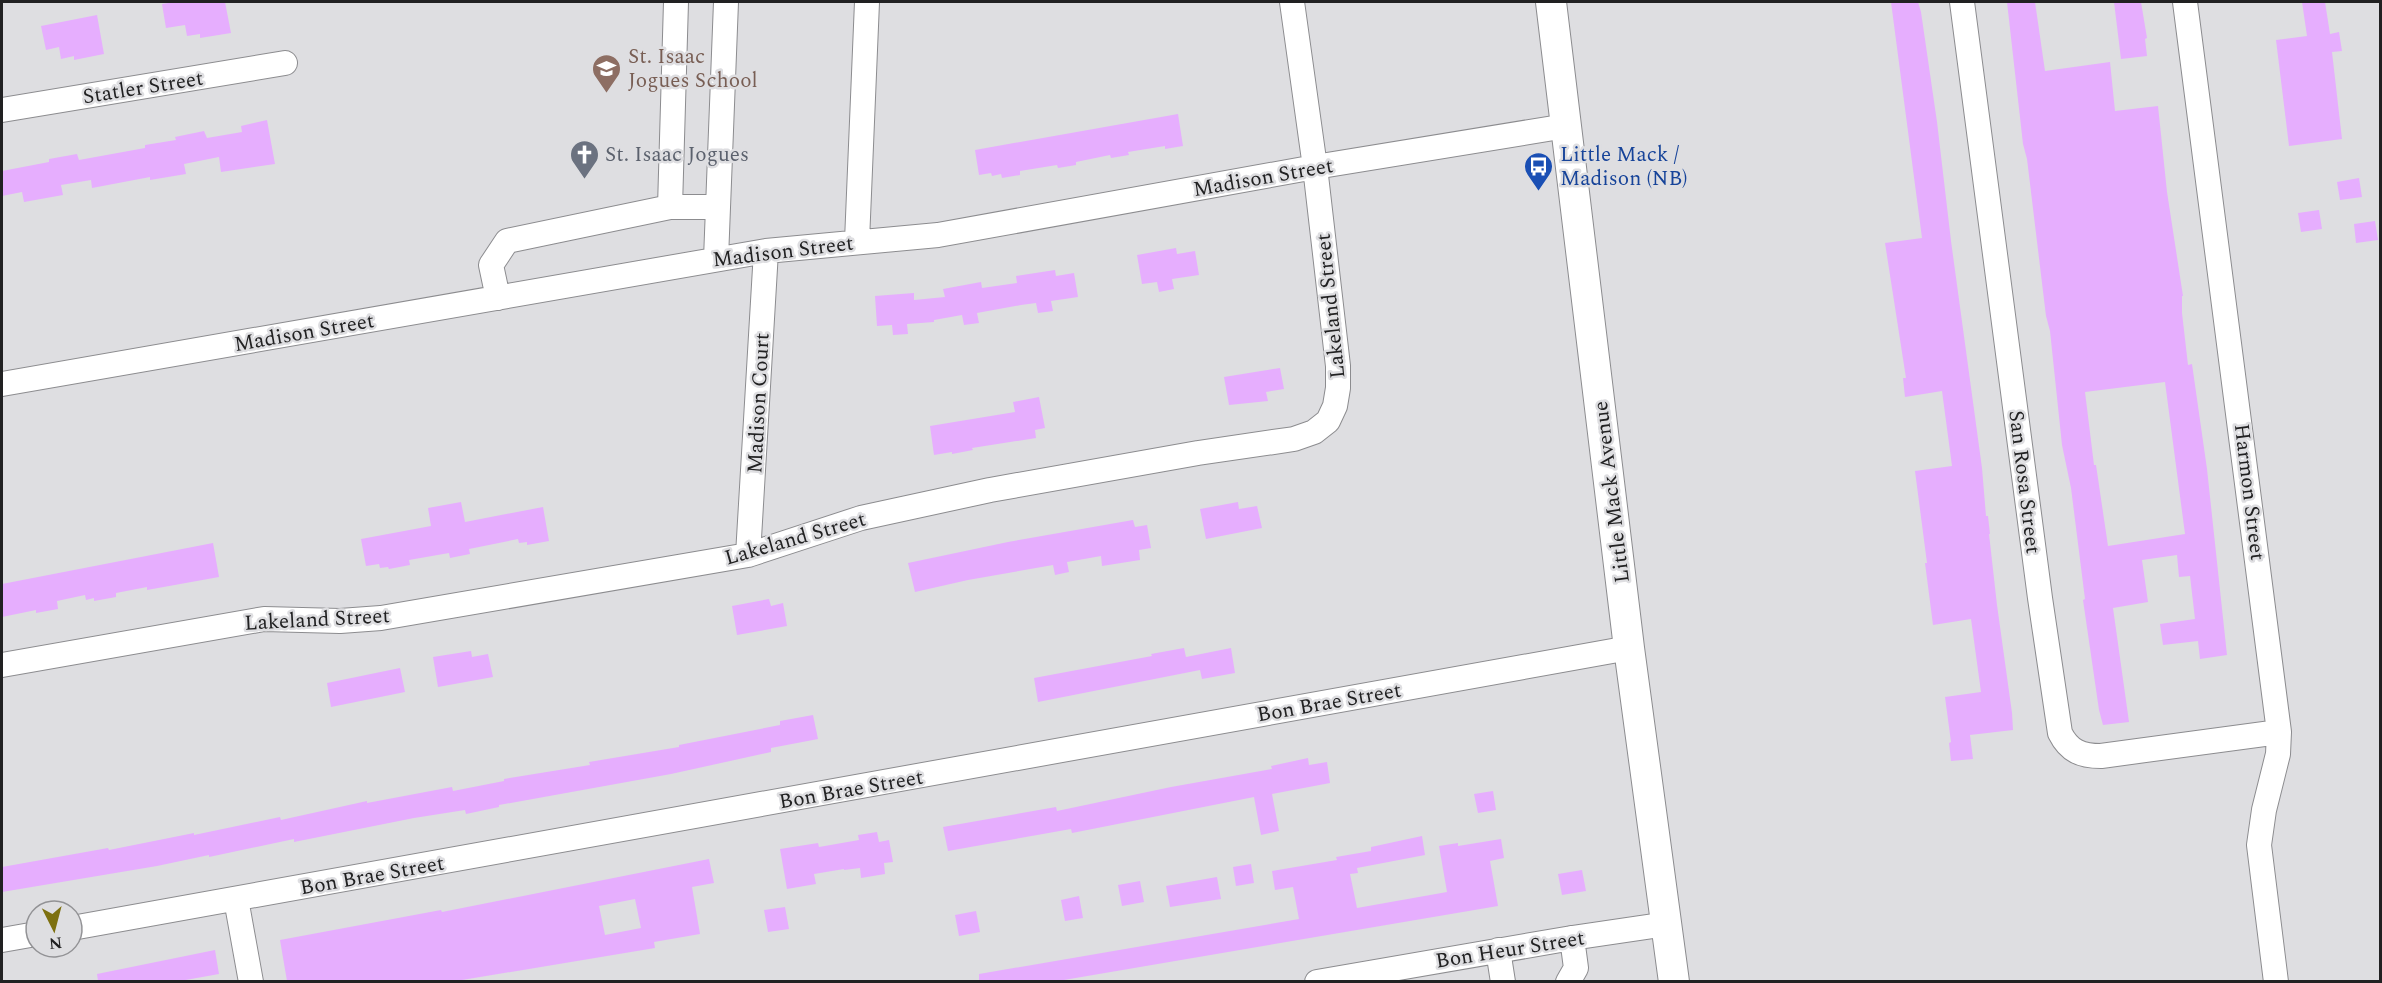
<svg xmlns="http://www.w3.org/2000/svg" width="2382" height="983" font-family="Spectral,serif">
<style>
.building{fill:#e6aefe;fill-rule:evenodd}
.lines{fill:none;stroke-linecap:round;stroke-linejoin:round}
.minor-casing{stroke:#8c8c8f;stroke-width:26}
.major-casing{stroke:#8c8c8f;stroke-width:32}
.minor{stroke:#fff;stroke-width:24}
.major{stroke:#fff;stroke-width:30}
.labels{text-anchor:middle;stroke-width:5;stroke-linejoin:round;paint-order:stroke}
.education-label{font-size:21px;fill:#785e54;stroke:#dedee1;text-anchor:start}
.street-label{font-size:21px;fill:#212122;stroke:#dedee1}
.worship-label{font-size:21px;fill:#5b616d;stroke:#dedee1;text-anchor:start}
.transit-label{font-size:21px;fill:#164399;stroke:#dedee1;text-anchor:start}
</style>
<rect width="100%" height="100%" fill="#dedee1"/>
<path class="building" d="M175,2H225L231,33L200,38V34L187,36L185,25L166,28L162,4Z
M1891,2H1918L1921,12L1937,122L1951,241L1982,468L1986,516H1988L1990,534H1989L1997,605L2012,713L2013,730L1970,735L1973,759L1951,761L1949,743L1951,742L1945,697L1981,692L1971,619L1933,625L1925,563H1927L1915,471L1952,466L1942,391L1905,397L1903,378H1906L1885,243L1922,238Z
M2007,2H2035L2045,71L2110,62L2115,111L2158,106L2167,192L2183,296H2182V313L2188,365L2192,364L2207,469L2227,655L2200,659L2198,641L2163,645L2160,624L2195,619L2190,576L2179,577L2177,555L2142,560L2148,602L2113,608L2129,722L2103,725L2099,710L2083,600L2085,599L2071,488L2062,445L2050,331L2046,316L2027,159L2023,144ZM2165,382L2185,534L2108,546L2096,465H2094L2085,392Z
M2114,2H2141L2147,38L2145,39L2147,56L2121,59Z
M2302,2H2325L2330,34L2339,32L2342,51L2332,52L2342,139L2289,146L2276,40L2307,36Z
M97,15L104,54L74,60V56L61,59L59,47L46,50L41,26Z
M1178,114L1183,146L1165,149V146L1128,152L1129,155L1111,158L1110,155L1076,162V165L1058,168L1057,165L1020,171V175L1002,178L1001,174L992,176L991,173L979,175L975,150Z
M267,120L275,164L221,172L219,157L184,164L186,174L150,180V177L92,188L91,180L61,185L63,195L24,202L22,192L2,196V171L49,162V159L77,154L79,160L145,148V145L176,140L175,137L204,131L207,138L242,132L241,126Z
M2359,178L2362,197L2340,200L2337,182Z
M2319,210L2322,229L2301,232L2298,213Z
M2375,221L2378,240L2356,243L2354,224Z
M1176,248L1177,254L1195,251L1199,275L1172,279L1174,289L1159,292L1157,282L1142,284L1137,255Z
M1055,270L1056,276L1074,273L1078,297L1051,301L1053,311L1038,313L1036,303L1021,305L977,313L979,323L964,325L962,315L934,320V322L907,324L908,334L893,335L892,325L877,326L875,296L914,293V300L945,297L943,289L981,282L982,288L1017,283L1016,276Z
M1280,368L1284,389L1266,392L1268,401L1229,405L1224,377Z
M1039,397L1045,428L1035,430L1036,438L972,448L973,450L952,454V452L934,455L930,426L1015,412L1013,402Z
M461,502L465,522L543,507L549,541L527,545V542L519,543L518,539L469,549L470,554L450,558L449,553L409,560L410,565L389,569L388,567L380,568L379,564L366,566L361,539L431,526L428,508Z
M1238,502L1239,509L1257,506L1262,528L1206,539L1200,509Z
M1133,520L1135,527L1147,525L1151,548L1139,550L1140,560L1102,566L1101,556L1067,562L1069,572L1055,575L1053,565L968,580L915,592L908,563L1008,542Z
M213,543L219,577L147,590V587L116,593V597L94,601V598L86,600L85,595L57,601L58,609L36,613V610L2,617V584Z
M769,599L771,606L783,603L787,626L737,635L732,606Z
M1184,648L1186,657L1231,648L1235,673L1202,679L1200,670L1038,702L1034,678L1152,656L1151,654Z
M471,651L472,657L488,654L493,677L438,687L433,657Z
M400,668L405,692L331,707L327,683Z
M813,715L818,739L771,748V752L671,774L499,805V807L466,814L465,810L414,818L294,842V839L209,857V855L157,866L2,892V867L108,848L109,850L194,833V835L280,817L281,820L367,801V803L452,787L453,791L504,781V779L590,765L589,762L679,747V745L780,725V721Z
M1308,758L1309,765L1327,762L1330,783L1272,794L1279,831L1261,835L1254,797L1072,833L1071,829L948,851L943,827L1056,807L1057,811L1171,787L1272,769L1271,766Z
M1493,791L1496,810L1478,813L1474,794Z
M877,832L879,842L889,840L893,862L884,863L885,874L861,878L860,868L844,870V869L814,874L816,884L787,889L780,849L818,843L819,847L859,840L858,835Z
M1422,836L1425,855L1357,868L1358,873L1350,874L1357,908L1447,892L1439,846L1458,843V846L1501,839L1504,858L1490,861L1498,906L1058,981H979V974L1299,919L1293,887L1275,890L1272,871L1337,860L1336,857L1371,851V847Z
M709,859L714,883L692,887L700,934L654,942L655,948L456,981H287L280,940L441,910L442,912ZM635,899L641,928L605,935L599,906Z
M1251,864L1254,883L1236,886L1233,867Z
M1582,870L1586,891L1562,895L1558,874Z
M1217,877L1221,899L1170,907L1166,886Z
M1140,881L1144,902L1122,906L1118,885Z
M1079,896L1083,918L1065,921L1061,900Z
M785,907L789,929L768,932L764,910Z
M976,911L980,932L959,936L955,915Z
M215,950L219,974L180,981H98L97,974Z"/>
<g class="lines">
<defs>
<path id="minor" d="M1962,2L2040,598L2060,733C2069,751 2081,756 2101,756L2279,732
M2185,2L2279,732L2278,754L2264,810L2259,845L2276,982
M2,110L285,63
M670,207H718
M857,241L867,2
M716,259L726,2
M498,298L491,265L507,241L670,207L676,2
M2,384L766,251L938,235L1315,167L1566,126
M748,555L766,251
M2,665L264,619L340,621L381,618L748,555L861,518L990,490L1198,453L1294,439L1314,432L1328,421L1335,406L1338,388V366L1315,167L1292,2
M236,899L251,982
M72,928L1629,648
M2,940L36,934
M1498,950L1503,982
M1317,982L1572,938L1667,924
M1568,982L1576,968L1572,938"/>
<path id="major" d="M1551,2L1629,648L1674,982"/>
</defs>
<use href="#minor" class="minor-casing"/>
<use href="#major" class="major-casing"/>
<use href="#minor" class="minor"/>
<use href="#major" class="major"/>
</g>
<defs>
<symbol id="school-pin" viewBox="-11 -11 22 30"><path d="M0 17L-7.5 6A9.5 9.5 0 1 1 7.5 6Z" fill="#8d6e63" stroke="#dedee1"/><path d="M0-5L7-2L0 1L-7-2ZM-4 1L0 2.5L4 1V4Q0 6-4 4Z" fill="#fff"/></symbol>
<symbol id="church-pin" viewBox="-11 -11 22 30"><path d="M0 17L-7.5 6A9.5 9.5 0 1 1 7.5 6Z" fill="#6b7280" stroke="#dedee1"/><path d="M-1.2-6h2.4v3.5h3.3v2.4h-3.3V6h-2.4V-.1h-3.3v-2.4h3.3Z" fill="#fff"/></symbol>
<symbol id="bus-pin" viewBox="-11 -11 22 30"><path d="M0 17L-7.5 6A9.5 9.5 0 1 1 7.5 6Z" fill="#1a4fb4" stroke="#dedee1"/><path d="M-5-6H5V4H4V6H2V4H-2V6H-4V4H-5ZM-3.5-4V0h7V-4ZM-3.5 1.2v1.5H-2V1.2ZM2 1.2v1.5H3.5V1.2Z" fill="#fff"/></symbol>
</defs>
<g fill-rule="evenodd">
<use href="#school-pin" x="590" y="52" width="33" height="45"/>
<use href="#church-pin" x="568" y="138" width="33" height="45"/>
<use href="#bus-pin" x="1522" y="150" width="33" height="45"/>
</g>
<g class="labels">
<g class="education-label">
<text x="628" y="63">St. Isaac<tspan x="628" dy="24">Jogues School</tspan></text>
</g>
<g class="street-label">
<text transform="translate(143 87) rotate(-9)" y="7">Statler Street</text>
<text transform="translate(1263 177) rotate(-10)" y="7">Madison Street</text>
<text transform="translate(783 251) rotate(-7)" y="7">Madison Street</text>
<text transform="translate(1330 306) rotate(-96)" y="7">Lakeland Street</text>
<text transform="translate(304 332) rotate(-10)" y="7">Madison Street</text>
<text transform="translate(758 403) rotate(-87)" y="7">Madison Court</text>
<text transform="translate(2025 482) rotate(83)" y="7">San Rosa Street</text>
<text transform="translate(1611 492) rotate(-97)" y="7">Little Mack Avenue</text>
<text transform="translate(2250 492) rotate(83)" y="7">Harmon Street</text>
<text transform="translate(795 538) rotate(-16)" y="7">Lakeland Street</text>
<text transform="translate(317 619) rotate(-3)" y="7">Lakeland Street</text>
<text transform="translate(1329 702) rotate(-10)" y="7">Bon Brae Street</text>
<text transform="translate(851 789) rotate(-10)" y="7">Bon Brae Street</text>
<text transform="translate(372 875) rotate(-10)" y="7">Bon Brae Street</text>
<text transform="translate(1510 949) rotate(-9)" y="7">Bon Heur Street</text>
</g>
<g class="worship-label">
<text x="605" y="161">St. Isaac Jogues</text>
</g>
<g class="transit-label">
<text x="1560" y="161">Little Mack /<tspan x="1560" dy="24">Madison (NB)</tspan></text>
</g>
</g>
<rect width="2382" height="983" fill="none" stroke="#212122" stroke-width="6"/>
<g transform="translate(54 929) rotate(174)"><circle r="28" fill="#dedee1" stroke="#929295" stroke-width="1.5"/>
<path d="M0-4.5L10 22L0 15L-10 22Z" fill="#7d700f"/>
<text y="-9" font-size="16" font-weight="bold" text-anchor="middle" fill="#212122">N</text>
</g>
</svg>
